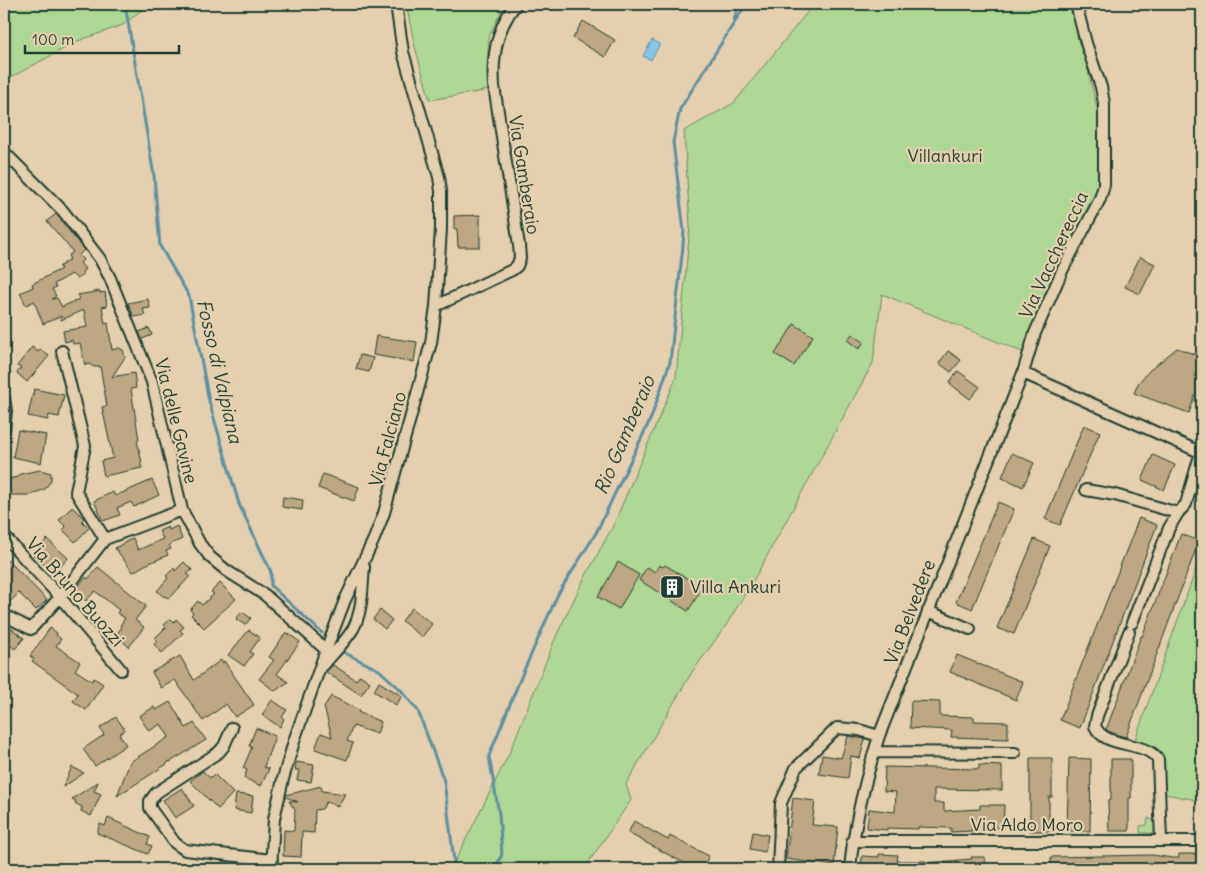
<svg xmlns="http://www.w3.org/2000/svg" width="1206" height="873" font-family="Delius,sans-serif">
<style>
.green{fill:#afd794;stroke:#678a64}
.water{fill:#85c5e6;stroke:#5c8f9f}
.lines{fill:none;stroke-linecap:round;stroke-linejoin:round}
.stream{stroke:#5c8f9f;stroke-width:3}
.building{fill:#bea783;stroke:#1f3d34}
.street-casing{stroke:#1f3d34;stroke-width:14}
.street{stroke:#e4cfae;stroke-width:10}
.labels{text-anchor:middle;stroke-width:4.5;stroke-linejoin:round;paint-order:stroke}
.park-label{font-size:18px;fill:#264539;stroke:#e4cfae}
.street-label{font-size:18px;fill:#1f3d34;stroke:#e4cfae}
.poi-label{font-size:18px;fill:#1f3d34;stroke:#e4cfae;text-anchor:start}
.water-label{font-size:19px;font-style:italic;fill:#24443d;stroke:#e4cfae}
</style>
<rect width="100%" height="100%" fill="#e4cfae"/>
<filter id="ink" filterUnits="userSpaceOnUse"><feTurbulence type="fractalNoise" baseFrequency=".02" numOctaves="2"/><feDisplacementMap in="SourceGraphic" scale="10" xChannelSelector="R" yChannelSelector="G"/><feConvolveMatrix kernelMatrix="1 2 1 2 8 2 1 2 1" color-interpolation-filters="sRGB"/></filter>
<g filter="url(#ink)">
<path class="green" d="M4,4H149L123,25L78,41L4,81Z
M406,4H503L504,6L489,36L487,67L489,90L430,100L415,47Z
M814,4H1072L1100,121L1099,185L1022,352L882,294L873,363L757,574L725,627L692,672L626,784L631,800L584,869H451L509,754L557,634L583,581L614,524L676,378L690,226L684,131L734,103Z
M1202,552V801L1165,794L1164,757C1160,745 1146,744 1135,740Z
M1148,818L1156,822V833H1140V826L1147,825Z"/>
<path class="water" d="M652,40L660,44L651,60L643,56Z"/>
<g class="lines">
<path class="stream" d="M125,4L154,176L160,246L189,296L209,401L239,504L271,572V586L322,633
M734,20L739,4
M345,653L379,670L401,690L418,711L444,781L455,869
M495,869L502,854L499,814L489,756L521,677L558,594L596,533L651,418L670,362L683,246L684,231L673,142L680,109L746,4"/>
</g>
<path class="building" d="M583,21L615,40L605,57L573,38Z
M56,214L84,250L79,255L83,260L80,263L85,269L82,272L84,274L77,279L72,274L54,284L56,287L52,289L56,296L52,299L57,298L62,307L79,299L78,295L100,291V293L105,292L107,306L102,307L105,324L108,323L112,350L119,348L123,350L125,357L112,377L134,373L136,388L131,389L139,440H137L142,463H140L142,468L104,476L101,461L113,458L102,407L107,406L100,366L94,367L89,364L85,365L80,343L73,344L72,340L65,342L63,331L87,327L84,310L61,320V316L43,324L34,301L26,305L20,293L33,287L32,284L61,269L59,267L70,259L68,256L73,252L47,221Z
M480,215V247H458L457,229H454V216Z
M1140,257L1155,264L1140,294L1125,287Z
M148,299L150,308L143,309L145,315L134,317L128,303Z
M794,324L813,336L794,366L775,354Z
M149,328L152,335L142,339L139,332Z
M852,334L864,342L859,349L847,340Z
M376,336L417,342L414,362L373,355Z
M32,347L38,352L40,349L49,356L27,382L17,373L21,368L17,366Z
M1177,348L1202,357V376L1189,413L1134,393L1139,382L1150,370Z
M948,351L961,360L951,372L939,363Z
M360,355L373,358L369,372L356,369Z
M958,371L980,387L970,399L949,383Z
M34,389L64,395L59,417L49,415L48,420L28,416Z
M1084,425L1100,432L1060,525L1045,519Z
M18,430L46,435L41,463L13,457Z
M1012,453L1034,463L1023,487L1002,477Z
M1153,455L1175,465L1164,490L1142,480Z
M40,470L51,473V480L45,489L30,495H11L8,479L18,477L20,474Z
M323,474L359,487L354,501L318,488Z
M152,480L159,495L134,507L131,502L117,508L120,515L103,521L94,501L113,492L115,496Z
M283,497L303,500L302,510L282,507Z
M998,502L1014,509L972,609L956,602Z
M72,507L84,518L82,521L89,528L75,542L63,530L66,527L59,520Z
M1139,518L1157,525L1080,728L1060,720Z
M177,526L182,539L169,545L171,549L166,551L168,555L145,565L133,572L115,548L133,538L138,550L163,539L159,531L168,527L169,530Z
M1181,534L1199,541L1126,737L1118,735L1106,730L1141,636L1142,637Z
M47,539L68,558L60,567L58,564L52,571L33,555Z
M1034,539L1050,546L1014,634L997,628Z
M8,560L47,600L36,610L19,593L4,607V564Z
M184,562L192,570L187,574L190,576L170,598L163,596L157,591L168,578L166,576L174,568L175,571Z
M618,562L639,575L619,609L598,597Z
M659,565L663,567L665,565L690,580L689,583L701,590L688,611L639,580L647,567L655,572Z
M98,567L146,606L135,620L144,627L129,647L116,635L122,627L120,626L125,618L117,613L119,610L95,591L86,601L74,591L86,577L88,579Z
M220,583L236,599L204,628L191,615L193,613L190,610L198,601L202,605L214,594L211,592Z
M412,608L432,624L422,637L402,621Z
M380,610L392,620L385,629L373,619Z
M242,612L251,618L245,625L236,619Z
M171,619L174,622L176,619L184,627L180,630L183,633L162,653L154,644L158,641L155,638L166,627L164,625Z
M4,623L24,638L15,649L4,640Z
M50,628L57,633L56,635L61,639L56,646L80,662L75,670L92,681L94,678L103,684L86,710L73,701L78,694L32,661L34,659L30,656Z
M249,630L260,638L250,652L253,654L244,666L228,655Z
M286,632L300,642L277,674L288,682L275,691L259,679L274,660L269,657Z
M957,655L1023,682L1016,700L950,672Z
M180,656L194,680L221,660L223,663L224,661L254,705L235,717L226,704L203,721L175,680L161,688L152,672Z
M333,665L356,680L360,675L370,682L361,695L326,672Z
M379,682L402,696L396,705L374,691Z
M331,696L359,710L358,712L381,722L377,734L353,726L347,741L353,743L347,760L315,749L321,733L332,737L324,707Z
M272,700L287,710L282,717L284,719L280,727L262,715Z
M911,701L940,702V716L974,717V721L1008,722V739L951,737L952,730L910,728Z
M170,702L186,728L194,723L206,740L170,762L169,761L167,764L117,796L130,762L169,737L161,724L149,731L139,716L154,707L156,710Z
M116,717L125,730L119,734L126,745L95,766L83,749L104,735L100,728Z
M256,728L275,736L264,767L269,769L261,786L244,778L247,770L243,768L252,747L249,746Z
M848,736L865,739L860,758L851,756L848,778L819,774L822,755L841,758Z
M1030,758H1052V797H1049V831H1030Z
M1069,758L1091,759L1090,831H1067Z
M1111,759H1131V798H1129V831H1109L1108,801L1111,800Z
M296,762L314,765L311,782L297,780L299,770H295Z
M979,765L1002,766V790L934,789V803H944V811L980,809V805H1004L1003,828L972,827V831L951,832V828L918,827V829L887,828V830L867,828L869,809L895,812L896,792L884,791L885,767L979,769Z
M72,767L84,773L63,787Z
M203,771L210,778L214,774L233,793L218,809L190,781Z
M98,782L94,791L101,794L91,816L81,811L82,807L75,803L76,801L72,799Z
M321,786L322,791L345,794L338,806L326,802L322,809L315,810L314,833L302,832L301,857L283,856L284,830L294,831L295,810L289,801L298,802L286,797V795Z
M182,788L194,806L175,818L163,800Z
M236,794L253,796L251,813L234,810Z
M793,798L815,801L812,825L838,827L834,866L786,859Z
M108,818L150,837L147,844L152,846L148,854L97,833L100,824L105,826Z
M634,821L668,840L670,836L709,856L702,869H695L628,833Z
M753,832L768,835L765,852L750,849Z
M879,854L898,855L897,861H926V863L972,859L971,857H985L986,867L982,869H861L862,856L879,857Z
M1179,854H1197L1196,863L1192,869H1157L1135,866V869H1051V857L1153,855L1172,858H1179Z"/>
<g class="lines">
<defs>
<path id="street" d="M4,152L63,211L100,259L110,278L152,382L182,510L200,544L210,557L227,571L265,595L326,650
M436,306L512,270L517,266L520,258L519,245L494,86C492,57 497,27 516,4
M62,351L85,446L76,492L105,539
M1023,373L1202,453
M4,398L6,411L4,430
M1086,490L1115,495L1178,513
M4,536L60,597L121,670
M928,611L970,629
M4,615L31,629L60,597L105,539L182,510
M1132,623L1169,528L1178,513L1186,504L1201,452
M1129,632L1097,716L1095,726C1105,750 1145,739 1158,760L1161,841
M323,665C333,654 345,642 353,629C363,611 362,587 364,567
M232,728L224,746L219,752L156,793L150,801V808L175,843L185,850L272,860
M874,752L1015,753
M852,841H1202
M271,869L274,819L283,779L295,738L326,650L345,600L374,539L384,513L431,343L436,306L441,229V191L439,177L403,52L396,4
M778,869L781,803L796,768L837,728L859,730L879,736
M850,869C854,824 865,780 879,736L1023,373L1035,333L1062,271L1100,199L1104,185V103L1101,87L1086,43L1076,4"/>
</defs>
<use href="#street" class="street-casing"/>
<use href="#street" class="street"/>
</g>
</g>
<defs>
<symbol id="building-square" viewBox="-11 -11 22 22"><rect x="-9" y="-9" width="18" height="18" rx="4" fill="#1f3d34" stroke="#e4cfae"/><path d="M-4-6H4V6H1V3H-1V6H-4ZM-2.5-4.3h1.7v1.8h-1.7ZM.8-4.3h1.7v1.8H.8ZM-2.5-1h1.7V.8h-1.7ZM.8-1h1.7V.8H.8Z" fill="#fff"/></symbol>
</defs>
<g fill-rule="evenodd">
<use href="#building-square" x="658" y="573" width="28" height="28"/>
</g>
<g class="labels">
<g class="park-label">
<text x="945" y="162">Villankuri</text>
</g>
<g class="street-label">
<text transform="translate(524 175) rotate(81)" y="6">Via Gamberaio</text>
<text transform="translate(1054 255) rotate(-65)" y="6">Via Vacchereccia</text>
<text transform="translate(176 421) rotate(76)" y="6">Via delle Gavine</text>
<text transform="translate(388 439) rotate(-75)" y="6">Via Falciano</text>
<text transform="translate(75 592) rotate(49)" y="6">Via Bruno Buozzi</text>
<text transform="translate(910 612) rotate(-69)" y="6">Via Belvedere</text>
<text x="1027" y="831">Via Aldo Moro</text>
</g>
<g class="poi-label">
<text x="690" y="593">Villa Ankuri</text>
</g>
<g class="water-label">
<text transform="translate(220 371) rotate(77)" y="7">Fosso di Valpiana</text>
<text transform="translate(624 435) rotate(-67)" y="7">Rio Gamberaio</text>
</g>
</g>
<rect width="1206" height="873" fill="none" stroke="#e4cfae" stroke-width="20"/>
<rect x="10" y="10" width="1186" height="853" fill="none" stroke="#1f3d34" stroke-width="2" filter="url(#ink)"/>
<path d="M25 45v8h154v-8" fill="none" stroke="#1f3d34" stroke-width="2.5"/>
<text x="32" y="45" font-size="15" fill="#1f3d34" stroke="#e4cfae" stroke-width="4" paint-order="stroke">100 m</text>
</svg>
